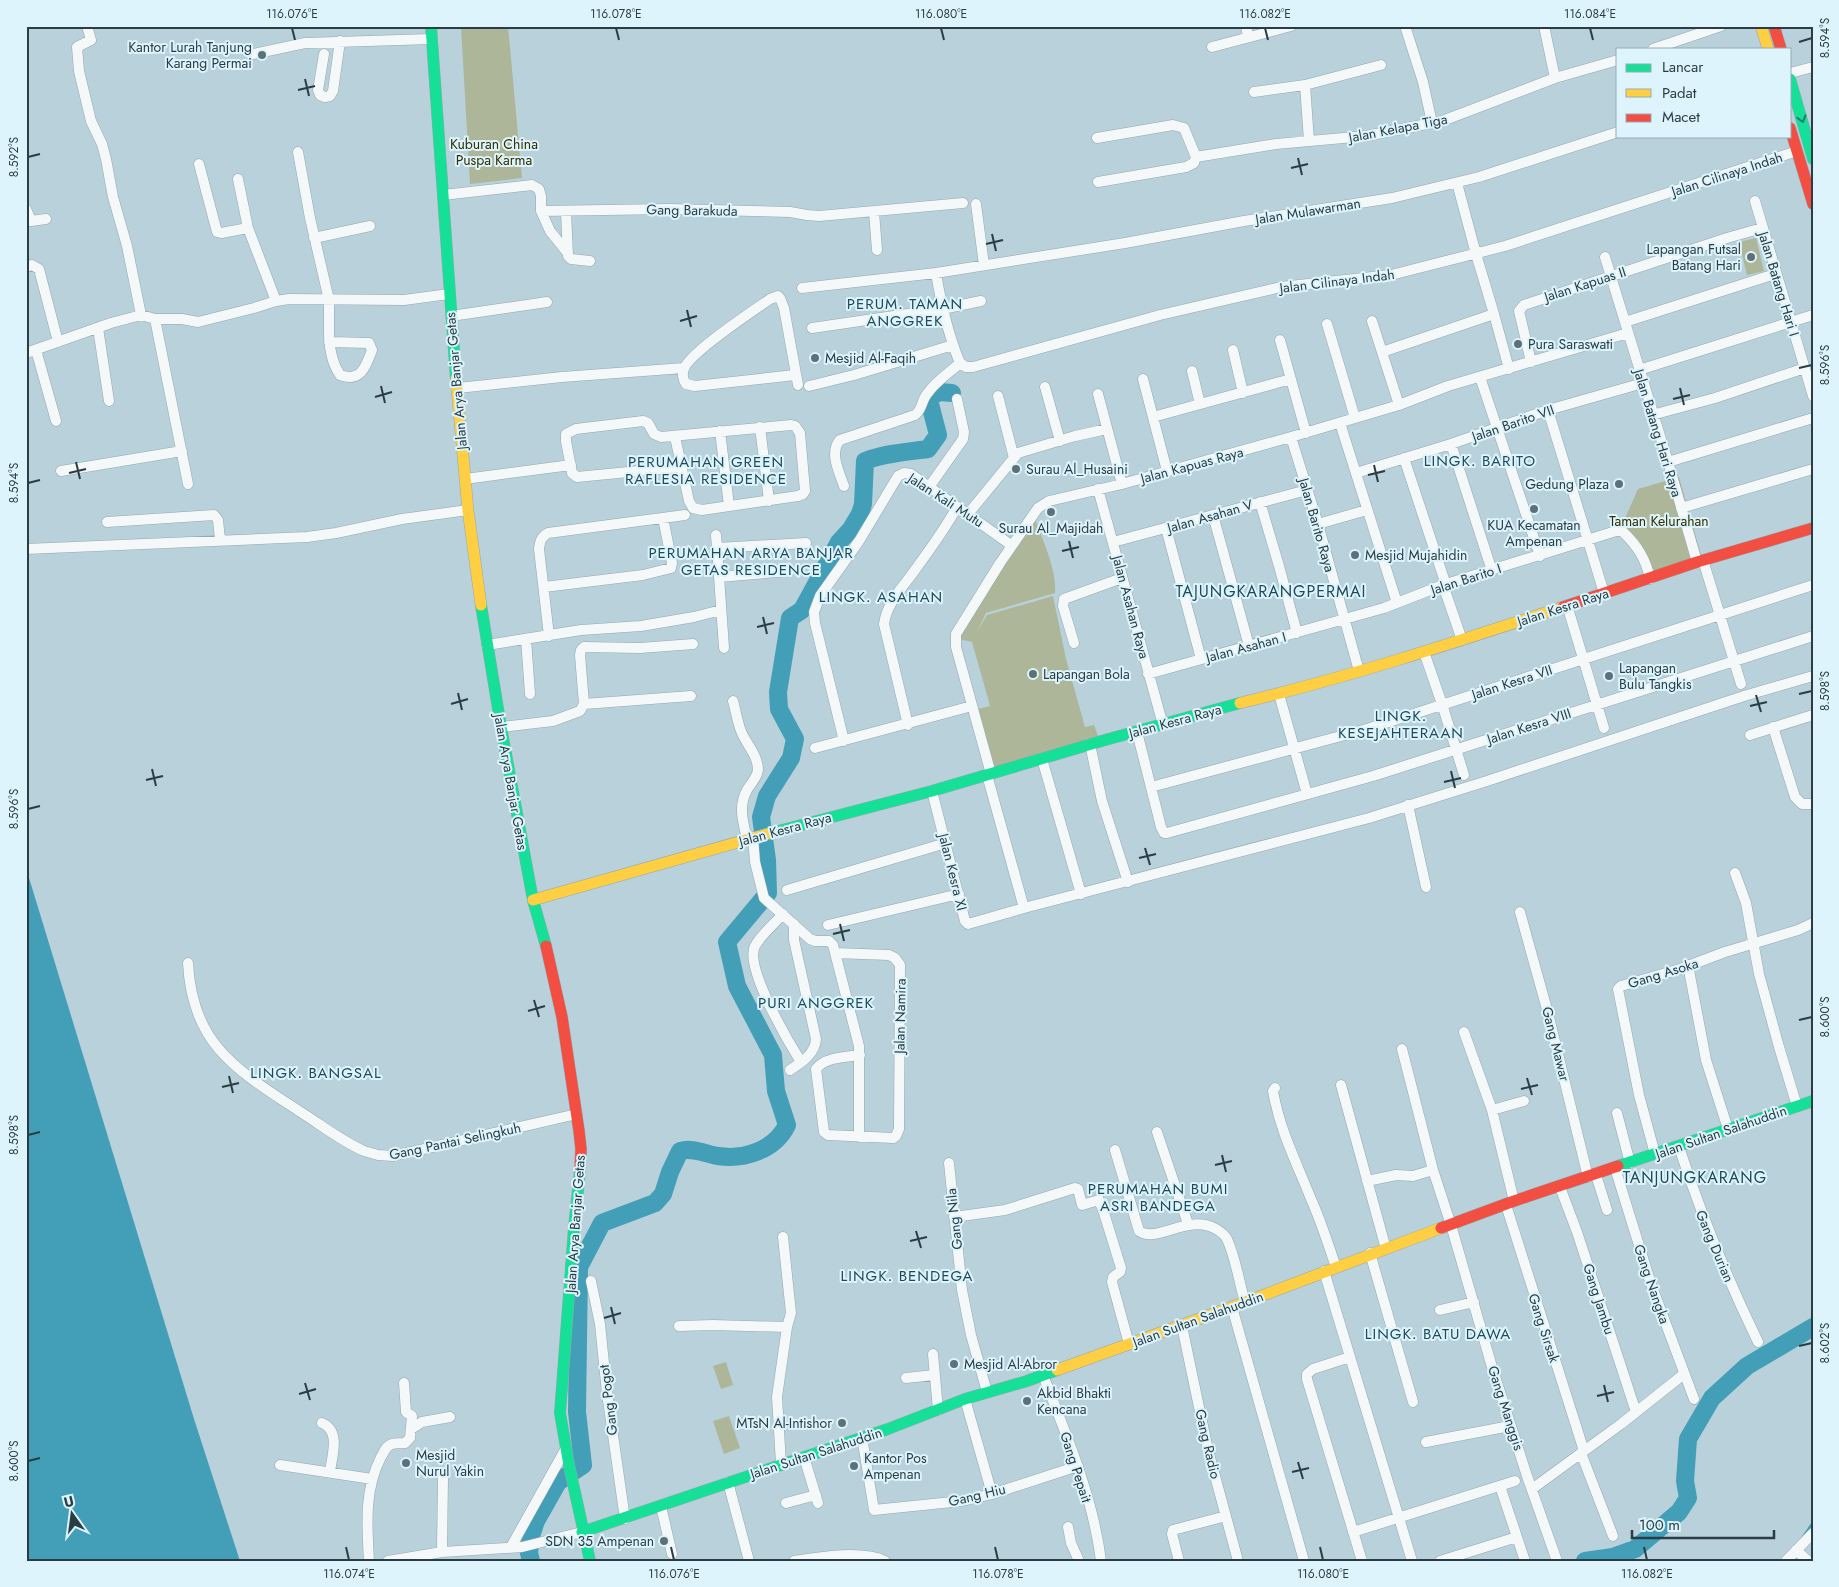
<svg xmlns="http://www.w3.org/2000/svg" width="1839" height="1587" font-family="Jost,sans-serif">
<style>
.green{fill:#aeb699}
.water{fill:#439eb8}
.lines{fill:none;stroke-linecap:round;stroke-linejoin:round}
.stream{stroke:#439eb8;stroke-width:3}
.river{stroke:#439eb8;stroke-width:18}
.street-casing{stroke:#94a8af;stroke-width:11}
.fast-casing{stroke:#94a8af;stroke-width:12}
.slow-casing{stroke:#94a8af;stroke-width:12}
.jam-casing{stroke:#94a8af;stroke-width:12}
.street{stroke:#f4f8f9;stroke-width:10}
.fast{stroke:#16e098;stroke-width:11}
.slow{stroke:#ffcf43;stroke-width:11}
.jam{stroke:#f24e42;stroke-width:11}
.oneway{stroke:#237e66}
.ticks{fill:none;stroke:#2b3d44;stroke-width:2}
.poi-dot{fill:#5c7178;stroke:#ddf4fd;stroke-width:2}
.labels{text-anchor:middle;stroke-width:4;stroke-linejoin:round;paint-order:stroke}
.poi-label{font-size:14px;fill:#2b3d44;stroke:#ddf4fd;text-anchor:start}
.street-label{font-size:14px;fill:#2b3d44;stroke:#ddf4fd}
.park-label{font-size:14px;fill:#332e00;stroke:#ddf4fd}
.neighbourhood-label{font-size:15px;letter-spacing:1px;fill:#1f4a59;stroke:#ddf4fd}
.quarter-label{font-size:16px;letter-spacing:1px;fill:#1f4a59;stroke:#ddf4fd}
.neatline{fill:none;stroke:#2b3d44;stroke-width:2}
.ticks-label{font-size:12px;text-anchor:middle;fill:#2b3d44}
</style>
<rect width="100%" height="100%" fill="#b8d1da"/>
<path class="green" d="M461,26H508L522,178L470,184Z
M1756,238L1764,271L1747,275L1739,242Z
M1679,477L1703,562L1650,576L1626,535L1623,523L1638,489Z
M1034,517C1042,538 1057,570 1055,593L986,613L977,632L987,615L1053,596L1066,659L1085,727L1094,725L1098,736L990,769L974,710L990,706L989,702L972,642L955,638Z
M726,1362L733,1385L721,1389L713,1366Z
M729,1416L740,1448L724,1454L713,1421Z"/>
<path class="water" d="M26,868L194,1419L240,1561H26Z"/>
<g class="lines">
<path class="stream" d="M1802,1539L1813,1523"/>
<path class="river" d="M531,1561L529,1553L531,1536L536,1521L558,1482L583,1465L577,1412L579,1267L602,1223L655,1203L663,1194L670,1172L680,1151C693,1147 705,1154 718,1156C744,1160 775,1150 787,1125L776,1091L773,1055L737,986L727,942L768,893L767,860L761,817L767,796L791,758L795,739L779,709L778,692L790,618L802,610L839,542L851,529L860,514L863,504L865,461C885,453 907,452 928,449L938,435L930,404L931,396L940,392L952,393
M1585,1561L1613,1557L1635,1549L1679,1512L1688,1498L1685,1481L1688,1439L1712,1398L1747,1366L1813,1327"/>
<defs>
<path id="street" d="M87,26L91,40L77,47L79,71L91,121L102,144L106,159L113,197L127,246L141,315
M1246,26L1248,37
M1405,26L1423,82L1432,123
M1544,26L1555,78
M1212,47L1291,26
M1653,49L1721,26
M253,54L305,43L431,39
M324,54L318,90L320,95L325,97L330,96L333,91L340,41
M1790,73L1813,67
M1305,85L1309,141
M1254,92L1305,85L1381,65
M1097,138L1173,125L1184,128L1196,157L1194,163L1186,167L1098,182
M298,152L310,218L329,300V337C330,351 332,363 340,375C361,383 366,366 372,350L369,343L329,342
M1196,157L1276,144L1366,136L1442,121L1555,78L1618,60
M199,164L217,232L221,233L248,228L276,301
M238,179L248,228
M1457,183L1476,254L1494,314
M443,195L532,185L539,189L541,196V211L669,209L790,212L807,215L819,216L963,203
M1755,201L1813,396
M976,204L984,265
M26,209L31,221L46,219
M541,211L550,231L567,252
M566,212L568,256L571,259L590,261
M874,212L877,250
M314,238L370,226
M1605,257L1668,462L1697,562
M26,267L32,265L39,269L58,342
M936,273C941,304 948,334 960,363
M802,288L936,273L1125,243L1244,221L1392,198L1479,177L1618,132
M451,316L547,302
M155,319L188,484
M1372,321L1399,405
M1625,322L1775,274
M1327,324L1355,418
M98,328L109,401
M812,328L942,309L981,301
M1280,340L1306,433
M36,350L56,421
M1233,350L1243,393
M1382,352L1494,314L1509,369
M26,353L111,323L141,315L155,319H182L198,322L254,308L276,301L289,299L404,300L449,294
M1531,362L1519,311L1524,305L1727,238L1762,228
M960,363L966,367H973L1160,315L1281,287L1391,275L1505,246L1797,151
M1639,370L1813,315
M1192,371L1200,404
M795,375L695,386L686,384C683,380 682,374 684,369C689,353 753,311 770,299L778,296L780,298L784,308L798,385
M1480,377L1540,556
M1143,379L1167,471
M809,386L854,375L953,345
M1045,387L1060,441
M458,388L562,377L684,368
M1098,394L1122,484
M998,396L1014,458
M1548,410L1604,593
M1652,415L1715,398L1805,368
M1153,417L1291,379
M1340,423L1397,603
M760,427L769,501
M720,431L729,506
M675,437L689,501L693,508L702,510L798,496L803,494L805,491L800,433L795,426L791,425L661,437L654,434L648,423L643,421L576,429L566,434V441L572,473L577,477L680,467
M1291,437L1318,524L1359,671
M1451,444L1492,571
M1404,458L1446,585
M1668,462L1813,418
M61,471L182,451
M1356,473L1451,444L1548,410L1643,383
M465,479L571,465
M844,486C839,472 829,452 840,440L915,415C923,409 921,401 927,394C935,382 949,373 960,363
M929,487L963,439L964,432L957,399
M1098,489L1163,725
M1260,502L1279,566L1297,633
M1681,508L1813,469
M968,514L1018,453L1075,436L1107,429
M1213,515L1249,646
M107,522L214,515L218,520L220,540
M1318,524L1367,510
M1166,528L1201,659
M716,535L717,548
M1113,542L1307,490
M26,549L307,537L336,533L402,519L468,510
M1703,560L1741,684
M719,577L789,571
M1443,585L1462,640
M544,587L643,575L671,568L672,563L663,518
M1567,605L1604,728
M549,636L539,549C540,541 541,537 548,533L685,515
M526,639L530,694
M1074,643L1063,606L1064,599L1122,578
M487,645L581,630L641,626L694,617L721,610
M724,648L717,548L806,543
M1424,652L1442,704L1464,775
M1148,674L1384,608L1443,585L1616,531H1622C1637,545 1646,559 1650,579
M1279,694L1307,794
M733,701C736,711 737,721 741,731C746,744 758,755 758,770C757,778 751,783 747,790C738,806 743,822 747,839
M584,704L691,696
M908,725L884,624C887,602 903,587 915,570C930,549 945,529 957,507
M501,727L553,721L580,711L584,704L580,655L581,650L584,647L640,648L693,644
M1773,727L1795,797L1802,804H1813
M1137,732L1161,827L1164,833H1167L1373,776L1813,636
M1750,735L1813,715
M844,741L815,623L814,612L820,596L859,541L898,476L904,473L911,474L1011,545
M1090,744L1102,801L1128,882
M815,748L972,706
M1042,759L1081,894
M991,774L956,647V634L1000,563L1038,508L1049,501L1122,484L1291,437L1399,405L1448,386L1628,333
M987,775L1024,908L1369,818L1487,781L1744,696L1813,676
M1151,787L1367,729L1813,585
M932,791L965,921L968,924L1024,908
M1408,805L1426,887
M753,837L755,862L764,898L810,939L815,941H829L833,945L859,1046V1137
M1735,873L1746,903L1759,974L1779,1047L1797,1106
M787,890L946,843
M1520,912L1548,1013L1588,1177
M783,914C775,923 760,936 755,946C744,967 789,1043 801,1062
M828,925L959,894
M835,953L889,955L895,958L900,965L899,1129L896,1136L893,1138L828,1135L824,1132L816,1069C825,1057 846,1057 860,1055
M188,963C192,1045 237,1070 299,1111C320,1124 341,1141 364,1151L378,1155L393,1156L577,1114
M1688,965L1706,1060L1728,1129
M1464,1032L1492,1110L1514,1201
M1402,1049L1433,1170L1451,1225L1492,1367L1527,1476L1557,1561
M790,1070C802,1062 815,1054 816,1039L794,940V924
M1341,1085L1386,1249
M1275,1088L1273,1091C1280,1131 1296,1161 1311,1199C1321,1221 1328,1244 1336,1267
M1492,1110L1524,1101
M1617,1113L1630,1163
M1157,1132L1188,1224
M1679,1147C1701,1214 1727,1278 1758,1342
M1115,1150L1139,1231C1157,1244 1188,1213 1216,1229C1221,1232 1225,1235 1227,1239C1236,1259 1239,1282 1245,1302
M1655,1154L1639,1095L1618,989L1621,986L1680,969L1725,952L1798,930L1813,923
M949,1163L962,1290L971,1335L987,1392
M1615,1168L1651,1284L1694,1399
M1596,1175L1607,1210
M1367,1181L1396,1175L1413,1176L1433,1170
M1560,1187L1577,1232L1636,1412
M1506,1205L1584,1451
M954,1217L1005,1210L1075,1188L1078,1189L1082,1205L1099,1200L1104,1213L1121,1268L1120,1272L1113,1277L1112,1282L1129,1344
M1370,1253L1413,1402
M1324,1271L1412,1561
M591,1281L600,1324L607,1393L625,1519
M1232,1307L1304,1561
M1440,1310L1474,1302
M679,1326L713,1325L787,1327
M1182,1326L1208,1450L1238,1561
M933,1354L938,1410
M1350,1357L1313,1369L1307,1374V1379L1362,1561
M1043,1375C1066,1435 1093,1496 1101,1561
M906,1378L934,1375
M965,1399L992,1494
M322,1423C341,1431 332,1455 330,1472
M411,1429L422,1422L450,1417
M862,1437L874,1510L962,1501L992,1494L1078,1466
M1426,1442L1510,1426
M1581,1453L1613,1536
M804,1457L818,1503
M781,1464L777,1397L787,1327L791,1313L783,1237
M280,1465L372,1479
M728,1482L749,1561
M1500,1486L1525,1561
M1532,1489L1621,1424L1684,1374
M786,1503L816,1495
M661,1506L672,1554
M1068,1527L1071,1543L1079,1561
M1353,1532L1515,1481
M511,1547L565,1450
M1796,1550L1808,1561
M442,1552L443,1477
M369,1561C367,1525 364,1490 381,1457C384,1453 385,1447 390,1445C395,1442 400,1444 405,1443L410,1438L412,1416L406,1412L404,1383
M388,1561L442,1552L522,1547L582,1532
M794,1561C820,1557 861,1550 885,1561
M1179,1561L1172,1534L1173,1530L1226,1516
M1440,1561L1517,1537
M1786,1561L1813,1533"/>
<path id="fast" d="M431,26L456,379
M1790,79L1813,159
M481,605L501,727L533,900L546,946
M767,834L932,791L1105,740L1240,703
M1618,1166L1813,1101
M580,1171L574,1228L560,1413L569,1465L590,1561
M582,1532L888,1429L965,1399L1027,1381L1057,1370"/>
<path id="slow" d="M1761,26L1768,49
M456,379L468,510L481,605
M1240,703C1350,677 1456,642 1563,607
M533,900L767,834
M1057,1370L1232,1307L1441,1228"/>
<path id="jam" d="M1774,26L1781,49
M1790,128L1813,204
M1563,607L1697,562L1813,528
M546,946L562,1017L579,1131L581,1149L580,1171
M1441,1228L1514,1201L1618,1166"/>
</defs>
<use href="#street" class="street-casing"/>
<use href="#fast" class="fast-casing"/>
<use href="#slow" class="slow-casing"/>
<use href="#jam" class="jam-casing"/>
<use href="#street" class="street"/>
<use href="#fast" class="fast"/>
<use href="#slow" class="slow"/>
<use href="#jam" class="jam"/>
</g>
<defs><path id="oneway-chevron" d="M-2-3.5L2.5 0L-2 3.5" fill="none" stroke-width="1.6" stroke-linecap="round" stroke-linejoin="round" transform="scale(1.25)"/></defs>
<use class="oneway" href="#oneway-chevron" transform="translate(1802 119) rotate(74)"/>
<path class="ticks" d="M292,28L295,40M616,28L619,40M941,28L944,40M1265,28L1268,40M1590,28L1593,40M1799,42L1812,38M305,79L309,96M298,90L315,86M28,157L40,154M1298,158L1302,175M1291,168L1308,164M992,234L996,251M986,244L1003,240M687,310L691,327M680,321L697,316M1799,368L1812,365M381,386L385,403M1680,388L1684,405M375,397L392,392M1673,399L1690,395M76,462L80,479M1374,465L1378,482M69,473L86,469M1368,475L1385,471M28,483L40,480M1069,541L1073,558M1062,551L1079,547M763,617L767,634M757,627L774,623M458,693L462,710M1799,694L1812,691M1756,695L1761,712M451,704L468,699M1750,706L1767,702M152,769L156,786M1451,771L1455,788M146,780L163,776M1444,782L1461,778M28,809L40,806M1145,848L1150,865M1139,858L1156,854M840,924L844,941M833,934L850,930M534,1000L539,1017M528,1011L545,1006M1799,1020L1812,1017M229,1076L233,1093M1527,1078L1532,1095M222,1087L239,1083M1521,1089L1538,1085M28,1135L40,1132M1222,1155L1226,1172M1215,1165L1232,1161M916,1231L921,1248M910,1241L927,1237M611,1307L615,1324M604,1318L621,1313M1799,1346L1812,1343M305,1383L310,1400M1604,1385L1608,1402M299,1394L316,1389M1597,1396L1614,1392M28,1461L40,1458M1298,1462L1303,1479M1292,1472L1309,1468M346,1547L349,1560M671,1547L674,1560M995,1547L998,1560M1320,1547L1323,1560M1644,1547L1647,1560"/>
<g class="poi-dot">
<circle cx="262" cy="55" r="5"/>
<circle cx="1751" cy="257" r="5"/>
<circle cx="1518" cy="344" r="5"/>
<circle cx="815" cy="358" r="5"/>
<circle cx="1016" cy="469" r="5"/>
<circle cx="1619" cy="484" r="5"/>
<circle cx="1534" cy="509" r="5"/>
<circle cx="1051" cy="512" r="5"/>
<circle cx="1355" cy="555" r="5"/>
<circle cx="1033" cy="674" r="5"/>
<circle cx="1609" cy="676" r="5"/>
<circle cx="954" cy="1364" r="5"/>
<circle cx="1027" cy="1401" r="5"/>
<circle cx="842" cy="1423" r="5"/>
<circle cx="406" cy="1463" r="5"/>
<circle cx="854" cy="1466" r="5"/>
<circle cx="664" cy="1541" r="5"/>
</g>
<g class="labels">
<g class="poi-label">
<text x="252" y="52" text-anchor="end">Kantor Lurah Tanjung<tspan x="252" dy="16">Karang Permai</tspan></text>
<text x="1741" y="254" text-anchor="end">Lapangan Futsal<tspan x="1741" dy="16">Batang Hari</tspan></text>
<text x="1528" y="349">Pura Saraswati</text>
<text x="825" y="363">Mesjid Al-Faqih</text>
<text x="1026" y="474">Surau Al_Husaini</text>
<text x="1609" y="489" text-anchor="end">Gedung Plaza</text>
<text x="1534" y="530" text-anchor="middle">KUA Kecamatan<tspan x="1534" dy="16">Ampenan</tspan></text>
<text x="1051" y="533" text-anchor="middle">Surau Al_Majidah</text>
<text x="1365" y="560">Mesjid Mujahidin</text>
<text x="1619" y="673">Lapangan<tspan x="1619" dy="16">Bulu Tangkis</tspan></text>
<text x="1043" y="679">Lapangan Bola</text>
<text x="964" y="1369">Mesjid Al-Abror</text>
<text x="1037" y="1398">Akbid Bhakti<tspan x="1037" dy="16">Kencana</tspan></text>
<text x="832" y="1428" text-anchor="end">MTsN Al-Intishor</text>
<text x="416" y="1460">Mesjid<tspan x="416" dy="16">Nurul Yakin</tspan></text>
<text x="864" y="1463">Kantor Pos<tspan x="864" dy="16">Ampenan</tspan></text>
<text x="654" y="1546" text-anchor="end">SDN 35 Ampenan</text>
</g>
<g class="street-label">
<text transform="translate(1398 128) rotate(-11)" y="5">Jalan Kelapa Tiga</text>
<text transform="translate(1727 174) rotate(-18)" y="5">Jalan Cilinaya Indah</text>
<text transform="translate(692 210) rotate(1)" y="5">Gang Barakuda</text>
<text transform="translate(1308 211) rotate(-9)" y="5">Jalan Mulawarman</text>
<text transform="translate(1337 281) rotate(-7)" y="5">Jalan Cilinaya Indah</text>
<text transform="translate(1585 284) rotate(-18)" y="5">Jalan Kapuas II</text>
<text transform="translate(1779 284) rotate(73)" y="5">Jalan Batang Hari I</text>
<text transform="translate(456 381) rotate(-95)" y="5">Jalan Arya Banjar Getas</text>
<text transform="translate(1513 423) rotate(-19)" y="5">Jalan Barito VII</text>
<text transform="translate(1658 433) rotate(73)" y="5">Jalan Batang Hari Raya</text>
<text transform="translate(1192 465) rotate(-15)" y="5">Jalan Kapuas Raya</text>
<text transform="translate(946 500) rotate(33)" y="5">Jalan Kali Mutu</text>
<text transform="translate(1210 516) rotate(-16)" y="5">Jalan Asahan V</text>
<text transform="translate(1317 525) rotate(74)" y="5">Jalan Barito Raya</text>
<text transform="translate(1466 579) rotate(-18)" y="5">Jalan Barito I</text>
<text transform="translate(1131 607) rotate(75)" y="5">Jalan Asahan Raya</text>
<text transform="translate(1563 607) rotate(-18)" y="5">Jalan Kesra Raya</text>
<text transform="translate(1246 647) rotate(-15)" y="5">Jalan Asahan I</text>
<text transform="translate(1512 682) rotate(-18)" y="5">Jalan Kesra VII</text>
<text transform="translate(1175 721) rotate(-15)" y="5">Jalan Kesra Raya</text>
<text transform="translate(1529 726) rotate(-18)" y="5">Jalan Kesra VIII</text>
<text transform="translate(511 782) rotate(80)" y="5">Jalan Arya Banjar Getas</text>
<text transform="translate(785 829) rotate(-15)" y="5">Jalan Kesra Raya</text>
<text transform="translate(953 872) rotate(76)" y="5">Jalan Kesra XI</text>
<text transform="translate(1663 973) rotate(-17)" y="5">Gang Asoka</text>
<text transform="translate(900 1016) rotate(-89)" y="5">Jalan Namira</text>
<text transform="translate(1556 1044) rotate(76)" y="5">Gang Mawar</text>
<text transform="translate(1721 1132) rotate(-19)" y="5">Jalan Sultan Salahuddin</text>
<text transform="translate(455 1141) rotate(-12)" y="5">Gang Pantai Selingkuh</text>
<text transform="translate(954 1219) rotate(-96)" y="5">Gang Nila</text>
<text transform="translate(575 1224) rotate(-86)" y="5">Jalan Arya Banjar Getas</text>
<text transform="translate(1715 1246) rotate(67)" y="5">Gang Durian</text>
<text transform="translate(1652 1284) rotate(71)" y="5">Gang Nangka</text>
<text transform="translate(1599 1299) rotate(72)" y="5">Gang Jambu</text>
<text transform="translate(1198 1319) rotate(-20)" y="5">Jalan Sultan Salahuddin</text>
<text transform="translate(1544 1328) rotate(72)" y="5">Gang Sirsak</text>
<text transform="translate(608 1400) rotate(-97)" y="5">Gang Pogot</text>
<text transform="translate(1506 1408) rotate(72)" y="5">Gang Manggis</text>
<text transform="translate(1208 1444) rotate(77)" y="5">Gang Radio</text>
<text transform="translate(816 1453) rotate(-18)" y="5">Jalan Sultan Salahuddin</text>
<text transform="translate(1076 1467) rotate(72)" y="5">Gang Pepait</text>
<text transform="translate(977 1495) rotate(-13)" y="5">Gang Hiu</text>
</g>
<g class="park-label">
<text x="494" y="149">Kuburan China<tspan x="494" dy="16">Puspa Karma</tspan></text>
<text x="1659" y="526">Taman Kelurahan</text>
</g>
<g class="neighbourhood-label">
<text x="905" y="309">PERUM. TAMAN<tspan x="905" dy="17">ANGGREK</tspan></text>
<text x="1480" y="466">LINGK. BARITO</text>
<text x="706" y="467">PERUMAHAN GREEN<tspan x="706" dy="17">RAFLESIA RESIDENCE</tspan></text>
<text x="751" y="558">PERUMAHAN ARYA BANJAR<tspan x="751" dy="17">GETAS RESIDENCE</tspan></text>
<text x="881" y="602">LINGK. ASAHAN</text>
<text x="1401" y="721">LINGK.<tspan x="1401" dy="17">KESEJAHTERAAN</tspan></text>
<text x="816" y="1008">PURI ANGGREK</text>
<text x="316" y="1078">LINGK. BANGSAL</text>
<text x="1158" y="1194">PERUMAHAN BUMI<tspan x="1158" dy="17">ASRI BANDEGA</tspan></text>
<text x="907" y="1281">LINGK. BENDEGA</text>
<text x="1438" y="1339">LINGK. BATU DAWA</text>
</g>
<g class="quarter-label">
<text x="1271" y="597">TAJUNGKARANGPERMAI</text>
<text x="1695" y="1183">TANJUNGKARANG</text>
</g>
</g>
<rect width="1839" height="1587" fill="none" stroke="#ddf4fd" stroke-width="55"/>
<rect x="1616" y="48" width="175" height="90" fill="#ddf4fd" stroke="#96abb3"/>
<rect x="1626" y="64" width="25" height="8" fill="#16e098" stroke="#96abb3"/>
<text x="1662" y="72" font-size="15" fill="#2b3d44">Lancar</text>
<rect x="1626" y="89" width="25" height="8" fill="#ffcf43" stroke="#96abb3"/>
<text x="1662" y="98" font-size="15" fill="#2b3d44">Padat</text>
<rect x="1626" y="114" width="25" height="8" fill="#f24e42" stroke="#96abb3"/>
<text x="1662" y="122" font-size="15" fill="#2b3d44">Macet</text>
<g transform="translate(72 1514) rotate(346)" stroke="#ddf4fd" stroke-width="4" paint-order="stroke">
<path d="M0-4L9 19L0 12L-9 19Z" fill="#2b3d44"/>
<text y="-8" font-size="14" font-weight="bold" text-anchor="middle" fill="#2b3d44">U</text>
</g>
<path d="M1632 1530v8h142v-8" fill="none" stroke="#2b3d44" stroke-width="2.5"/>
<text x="1639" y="1530" font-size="15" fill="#2b3d44" stroke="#ddf4fd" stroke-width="4" paint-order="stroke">100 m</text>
<rect x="28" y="28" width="1784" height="1532" class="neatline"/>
<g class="ticks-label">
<text x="292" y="18">116.076°E</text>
<text x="616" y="18">116.078°E</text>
<text x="941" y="18">116.080°E</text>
<text x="1265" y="18">116.082°E</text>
<text x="1590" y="18">116.084°E</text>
<text transform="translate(1825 38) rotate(-90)" y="4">8.594°S</text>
<text transform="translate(14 157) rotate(-90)" y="4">8.592°S</text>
<text transform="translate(1825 365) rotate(-90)" y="4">8.596°S</text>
<text transform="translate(14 483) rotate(-90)" y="4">8.594°S</text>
<text transform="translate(1825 691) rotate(-90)" y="4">8.598°S</text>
<text transform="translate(14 809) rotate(-90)" y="4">8.596°S</text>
<text transform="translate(1825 1017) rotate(-90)" y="4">8.600°S</text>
<text transform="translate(14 1135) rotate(-90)" y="4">8.598°S</text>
<text transform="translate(1825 1343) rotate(-90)" y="4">8.602°S</text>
<text transform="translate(14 1461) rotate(-90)" y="4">8.600°S</text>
<text x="349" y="1578">116.074°E</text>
<text x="674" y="1578">116.076°E</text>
<text x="998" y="1578">116.078°E</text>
<text x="1323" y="1578">116.080°E</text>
<text x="1647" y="1578">116.082°E</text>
</g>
</svg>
